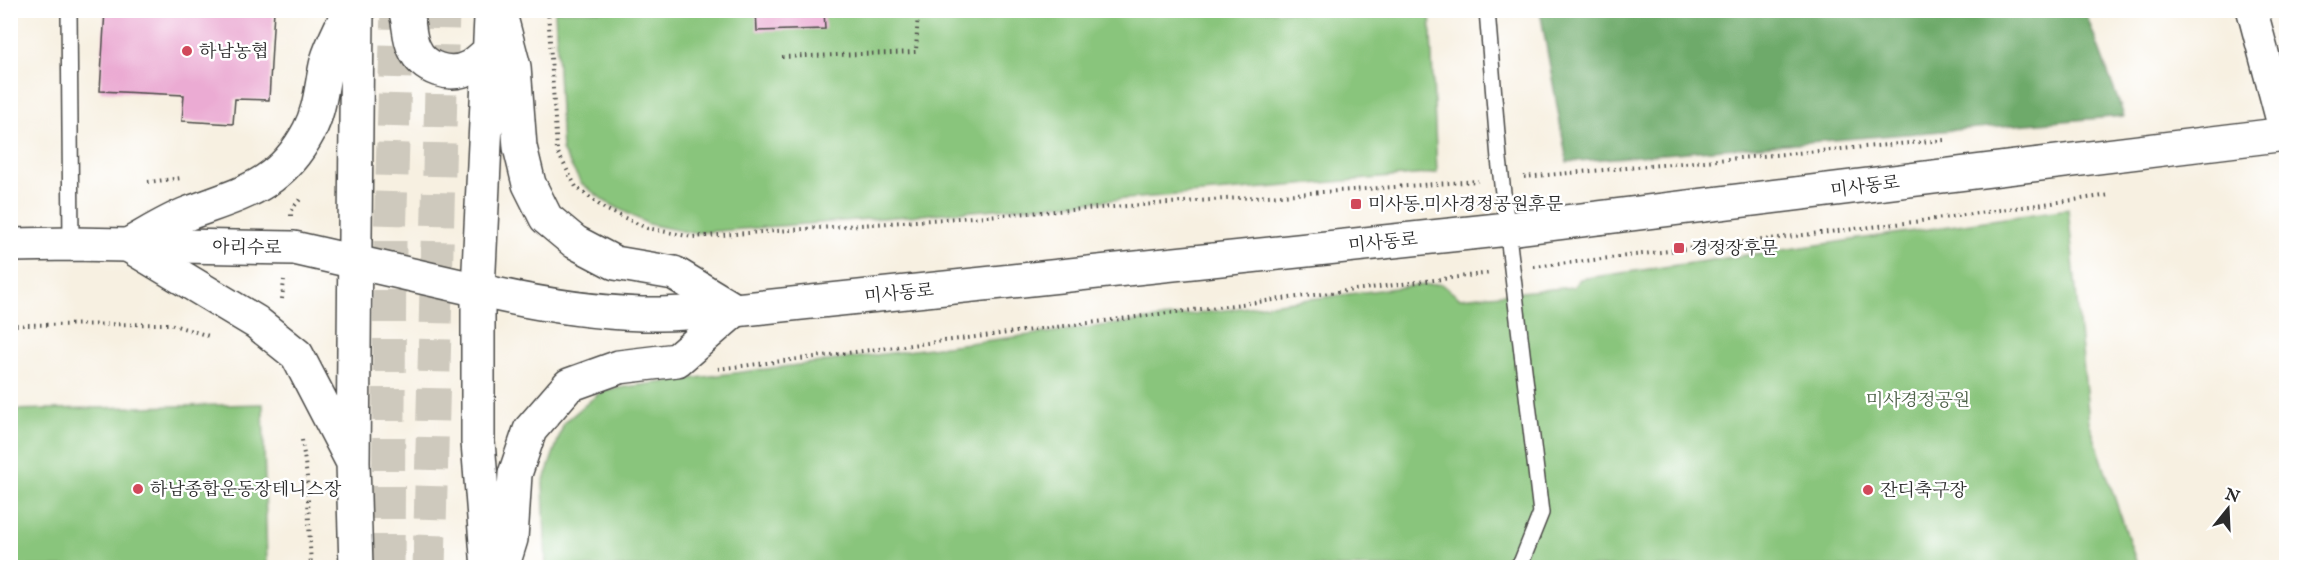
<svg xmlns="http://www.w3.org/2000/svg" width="2297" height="578" font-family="'IM FELL English','Noto Serif KR',serif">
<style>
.green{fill:#89c57b;stroke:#5a7853;stroke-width:1.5}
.forest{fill:#6eaa6b;stroke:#4c6a4b;stroke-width:1.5}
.building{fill:#ebabd3}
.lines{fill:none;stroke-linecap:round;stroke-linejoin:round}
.primary-tunnel{stroke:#cec9bd;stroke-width:33;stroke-dasharray:33 16;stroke-linecap:butt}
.service-casing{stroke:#4a4946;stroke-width:18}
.minor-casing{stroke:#4a4946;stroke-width:33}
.tertiary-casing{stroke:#4a4946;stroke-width:36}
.secondary-casing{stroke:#4a4946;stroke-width:36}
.primary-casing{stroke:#4a4946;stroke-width:36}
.path{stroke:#4a4946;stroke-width:4;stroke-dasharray:1.5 4.5;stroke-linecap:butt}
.service{stroke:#fff;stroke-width:15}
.minor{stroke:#fff;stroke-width:30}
.tertiary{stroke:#fff;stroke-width:33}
.secondary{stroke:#fff;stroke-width:33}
.primary{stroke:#fff;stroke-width:33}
.poi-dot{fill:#d1495b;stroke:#fff;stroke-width:2}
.labels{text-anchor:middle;stroke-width:5;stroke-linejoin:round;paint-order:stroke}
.poi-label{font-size:18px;fill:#2b2b2b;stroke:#fff;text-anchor:start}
.street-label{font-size:18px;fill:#2b2b2b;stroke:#fff}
.park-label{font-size:18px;fill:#4c6147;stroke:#fff}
</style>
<rect width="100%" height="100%" fill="#fff"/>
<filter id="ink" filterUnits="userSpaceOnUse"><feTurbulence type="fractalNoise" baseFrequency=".0167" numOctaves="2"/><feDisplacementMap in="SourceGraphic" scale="12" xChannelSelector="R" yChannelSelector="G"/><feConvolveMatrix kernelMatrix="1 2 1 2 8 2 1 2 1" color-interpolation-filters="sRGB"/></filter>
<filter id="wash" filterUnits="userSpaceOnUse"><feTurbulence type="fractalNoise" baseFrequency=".008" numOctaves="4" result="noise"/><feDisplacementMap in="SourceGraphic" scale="24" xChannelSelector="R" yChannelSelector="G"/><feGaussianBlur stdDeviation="1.35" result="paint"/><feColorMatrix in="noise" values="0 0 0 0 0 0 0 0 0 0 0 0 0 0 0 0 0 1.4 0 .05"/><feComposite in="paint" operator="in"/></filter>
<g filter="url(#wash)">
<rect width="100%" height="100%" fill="#f7f0e1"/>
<path class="green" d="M555,11H1430L1437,173L1265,188L692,233L648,224L606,202L581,183L562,150Z
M2068,209L2089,422L2138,567H546L543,483L564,423L603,390L1411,286L1442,284L1459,298L1573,287L1580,279Z
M263,404L267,567H11V410Z"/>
<path class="forest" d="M1540,11H2085L2124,116L1567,162Z"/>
<g id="blocks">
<path class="building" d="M105,10H274L269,100L235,99L233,124L182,121L184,95L100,91Z
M756,10H824L825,29L757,31Z"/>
</g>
</g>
<g filter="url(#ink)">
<use href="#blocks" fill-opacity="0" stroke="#4a4946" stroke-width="1.5"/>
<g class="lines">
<path class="primary-tunnel" d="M388,568L390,241L397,10
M429,568L443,10"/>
<defs>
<path id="service" d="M69,10L71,244
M1487,10L1499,159L1541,513L1521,563L1515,568"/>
<path id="minor" d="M2252,10L2285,134"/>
<path id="tertiary" d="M478,290C532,303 587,312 642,314C673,315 704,311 735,310L1508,229L2286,134"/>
<path id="secondary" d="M10,245L71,244L294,248L478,290"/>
<path id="primary" d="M405,10C410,22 408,36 414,48C423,69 450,78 470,67C477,63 483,56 489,52
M499,10L514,67L520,147L529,184L546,218L575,242L615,263L674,273L735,310L677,360L619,367L569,385L530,430L515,474L511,539L502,568
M128,245C148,234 168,221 189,213C243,193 280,186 309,131C321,108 321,85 327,61C332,44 342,27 349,10
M128,245L256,322L297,355L351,459
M356,568L353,462L357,10
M488,568L478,442V290L491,18"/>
</defs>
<use href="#service" class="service-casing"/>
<use href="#minor" class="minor-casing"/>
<use href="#tertiary" class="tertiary-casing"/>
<use href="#secondary" class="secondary-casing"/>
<use href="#primary" class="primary-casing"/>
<path class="path" d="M548,10L557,151L576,187L605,209L647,228L692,237L1478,181
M782,57L916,52L918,10
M1524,177L1944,140
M10,181L21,180
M148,182L182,178
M291,216V210L302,197
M1534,267L1913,222L2110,195
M282,299L284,280
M10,325L170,324L212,337
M718,369L1491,273
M302,440L307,477L311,568"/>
<use href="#service" class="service"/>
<use href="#minor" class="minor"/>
<use href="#tertiary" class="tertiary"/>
<use href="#secondary" class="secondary"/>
<use href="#primary" class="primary"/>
</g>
</g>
<g class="poi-dot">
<circle cx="187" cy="51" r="6"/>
<rect x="1350" y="198" width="12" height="12" rx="3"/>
<rect x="1673" y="242" width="12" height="12" rx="3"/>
<circle cx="138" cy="489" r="6"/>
<circle cx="1868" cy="490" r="6"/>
</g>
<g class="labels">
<g class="poi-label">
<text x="199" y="57">하남농협</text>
<text x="1368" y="210">미사동.미사경정공원후문</text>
<text x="1691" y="254">경정장후문</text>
<text x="150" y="495">하남종합운동장테니스장</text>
<text x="1880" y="496">잔디축구장</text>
</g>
<g class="street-label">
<text transform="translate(1865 186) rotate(-7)" y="6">미사동로</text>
<text transform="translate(1383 242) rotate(-6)" y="6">미사동로</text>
<text transform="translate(247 247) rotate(1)" y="6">아리수로</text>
<text transform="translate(899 293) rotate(-6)" y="6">미사동로</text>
</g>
<g class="park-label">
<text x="1918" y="406">미사경정공원</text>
</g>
</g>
<rect width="2297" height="578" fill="none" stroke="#fff" stroke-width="36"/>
<g transform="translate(2228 509) rotate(18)" stroke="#ffffff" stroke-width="4.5" paint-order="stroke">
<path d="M0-4.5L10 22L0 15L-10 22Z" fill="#2b2b2b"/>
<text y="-9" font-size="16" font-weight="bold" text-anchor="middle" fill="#2b2b2b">N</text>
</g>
</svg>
